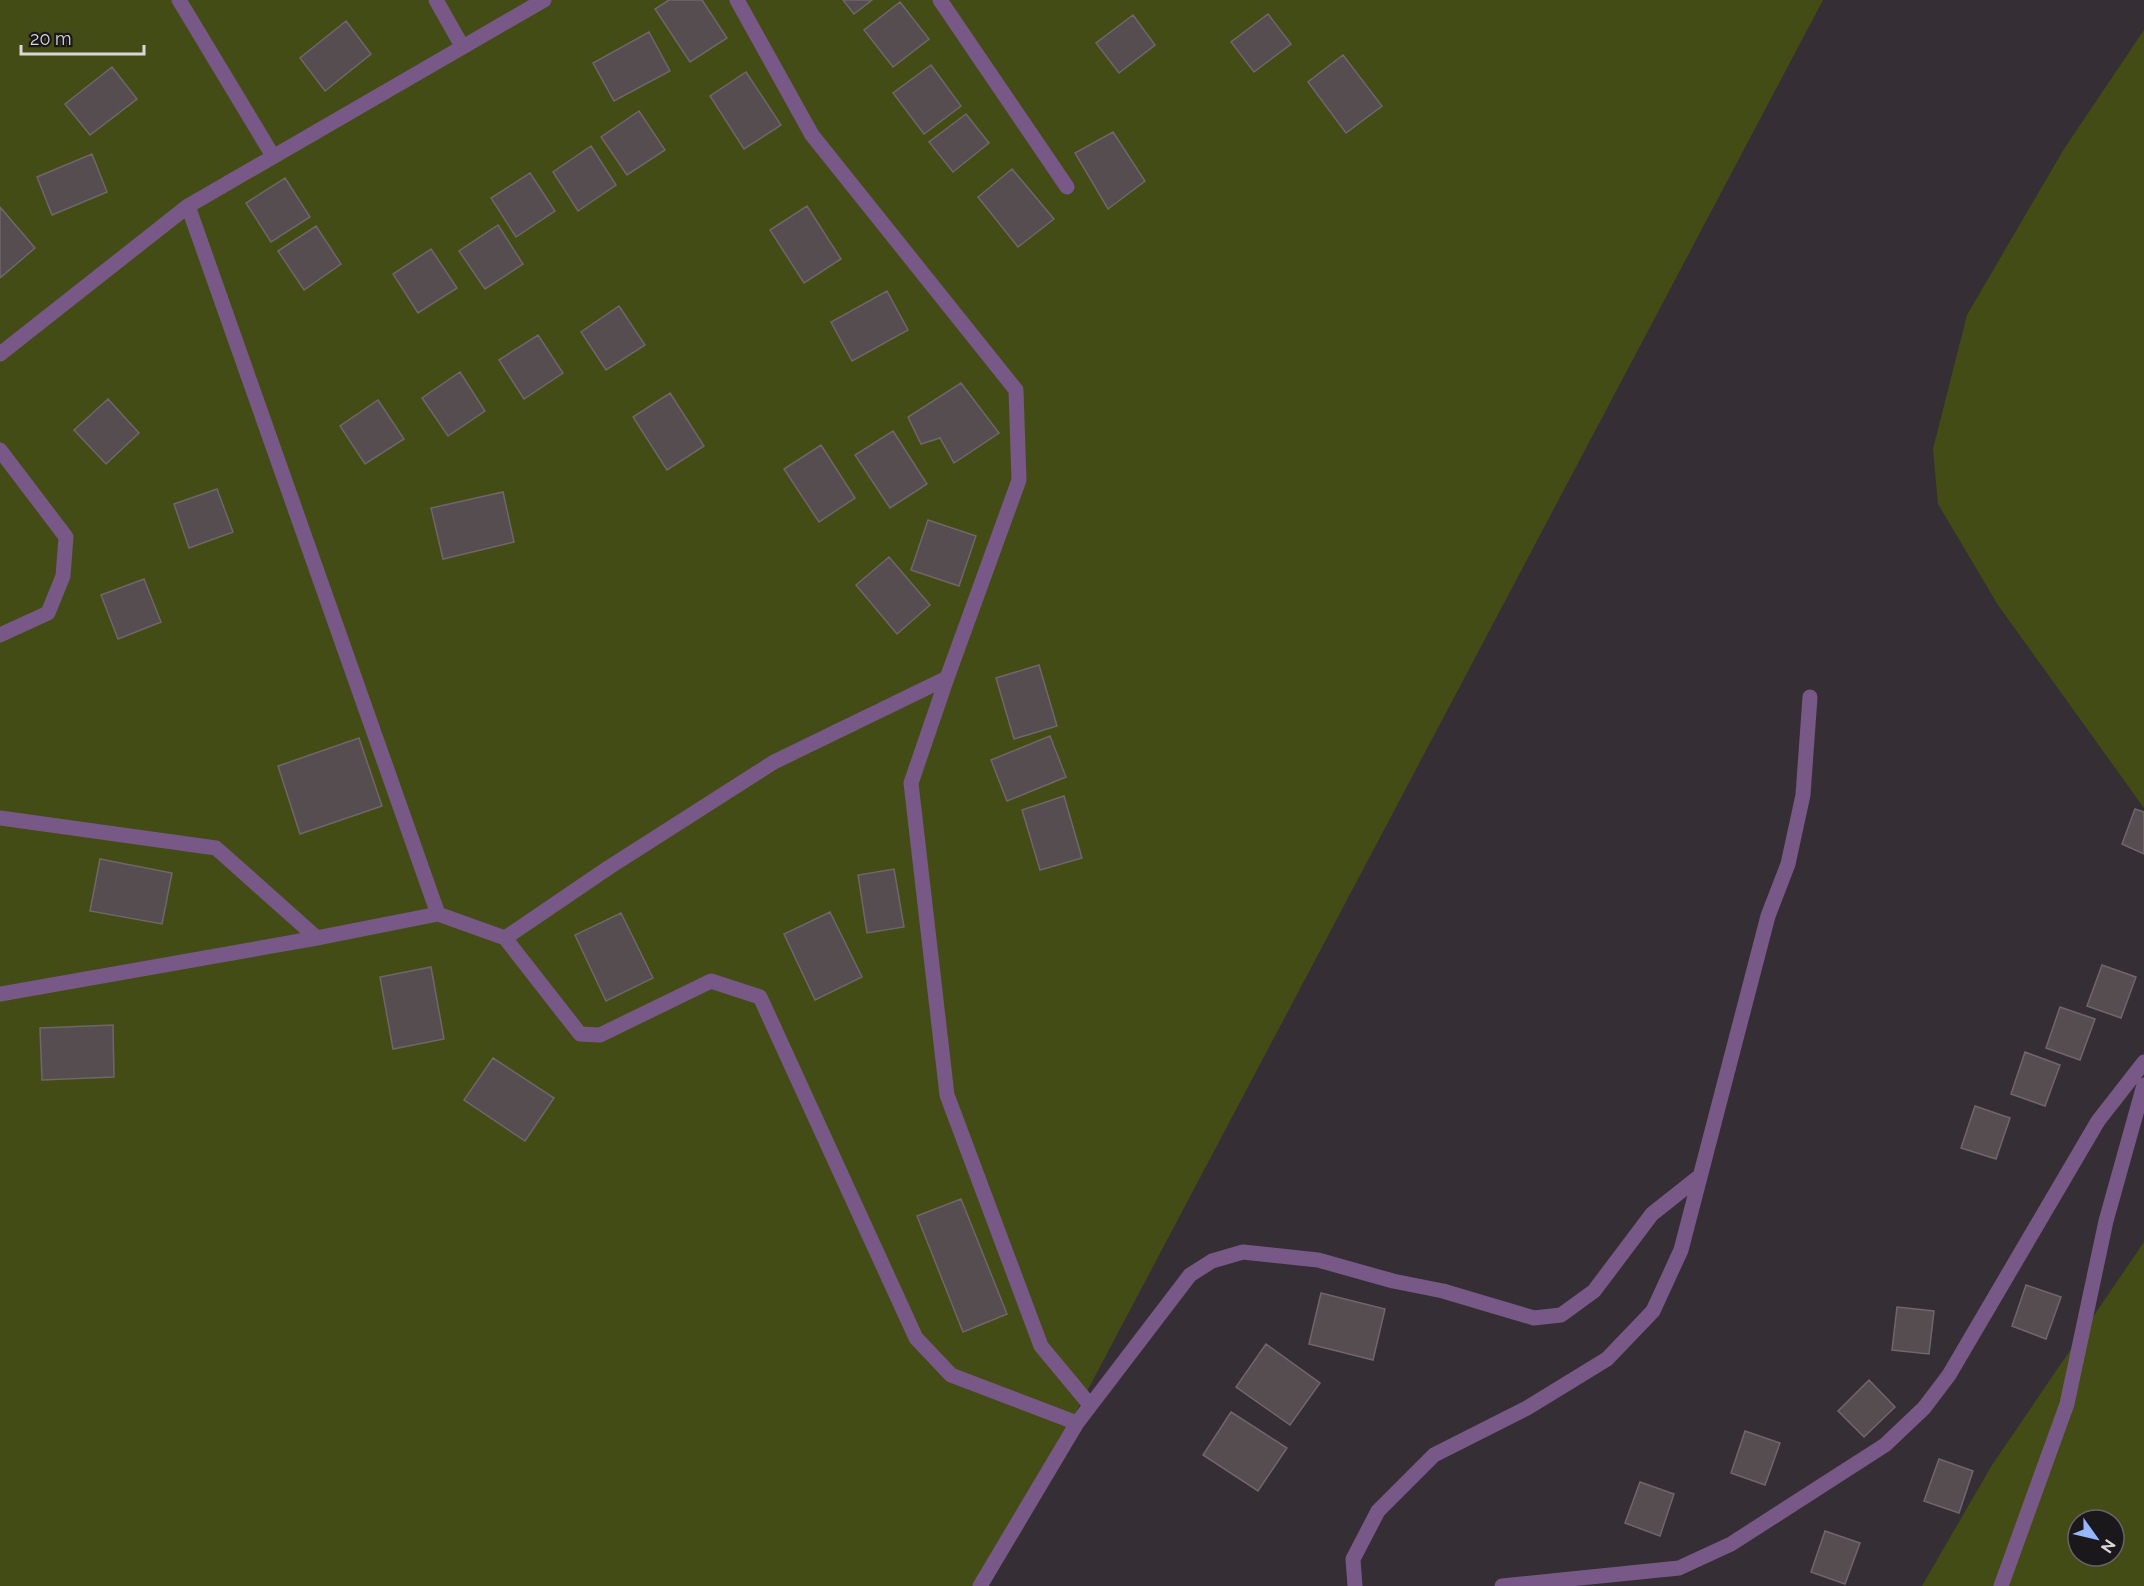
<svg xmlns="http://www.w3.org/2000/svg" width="2144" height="1586" font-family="Raleway,sans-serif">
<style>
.green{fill:#444c15;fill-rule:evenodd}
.building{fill:#564d50;stroke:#70666a;stroke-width:1.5}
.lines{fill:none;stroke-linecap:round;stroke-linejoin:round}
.street{stroke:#775886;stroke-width:15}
</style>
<rect width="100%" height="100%" fill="#352f35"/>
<path class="green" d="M0,0H1823L984,1586H0Z
M2144,30V808L1998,605L1938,504L1933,449L1967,315L2064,149Z
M2144,1242V1586H1922L1992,1465ZM2078,1520H2114V1556H2078Z"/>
<path class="building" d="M669,0H702L727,38L690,62L655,9Z
M843,0H872L854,14Z
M900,2L929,39L893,67L864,30Z
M1268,14L1291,44L1254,72L1231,42Z
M1133,15L1155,45L1119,73L1096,43Z
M346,21L371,54L325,91L300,58Z
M649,32L670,71L614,101L593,63Z
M1343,55L1382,106L1346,133L1308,82Z
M931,65L961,106L924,134L893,93Z
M112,67L137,99L90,135L65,104Z
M746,72L781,125L744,149L710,96Z
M639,111L665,150L627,175L601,137Z
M966,114L989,143L953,172L929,142Z
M1113,132L1145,181L1108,209L1075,153Z
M591,146L616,185L578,211L553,172Z
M92,154L107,192L52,215L37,177Z
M1012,169L1054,219L1018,247L978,197Z
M530,173L555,211L516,237L491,198Z
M285,178L310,217L271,242L246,203Z
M807,206L841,259L804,283L770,230Z
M0,207L35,248L0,278Z
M498,225L523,264L485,289L459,251Z
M316,226L341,264L304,290L278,251Z
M431,249L457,288L418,313L393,274Z
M887,291L908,330L852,361L831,322Z
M619,306L645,345L606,370L581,332Z
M538,335L563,373L524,399L499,360Z
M460,372L485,411L448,436L422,398Z
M961,383L999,433L954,463L940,438L921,444L908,417Z
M670,393L704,446L667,470L633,417Z
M108,399L139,433L106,464L74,430Z
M378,400L404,439L365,464L340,426Z
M893,431L927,484L890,508L855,455Z
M821,445L855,498L819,522L784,469Z
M217,489L233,532L189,548L174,504Z
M503,492L514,542L443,559L431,508Z
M928,520L976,536L959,586L911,570Z
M889,557L930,605L897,634L856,585Z
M144,579L161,622L118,639L101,595Z
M1039,665L1057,726L1014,739L996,678Z
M1050,736L1066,777L1007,801L991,760Z
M359,738L382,806L300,834L278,766Z
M1064,796L1082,858L1040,870L1022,810Z
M2135,809L2144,812V854L2122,844Z
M100,859L172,873L162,924L90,911Z
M894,869L904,927L867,933L858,875Z
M830,912L862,977L815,1000L784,934Z
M621,913L653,978L606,1001L575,935Z
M2102,965L2136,977L2121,1018L2087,1006Z
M431,967L444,1039L393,1049L380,977Z
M2060,1007L2095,1019L2080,1060L2046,1048Z
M113,1025L114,1077L42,1080L40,1028Z
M2025,1052L2060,1065L2045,1106L2011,1094Z
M493,1058L554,1098L525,1141L464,1100Z
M1975,1106L2010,1118L1996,1159L1961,1148Z
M961,1199L1007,1314L963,1332L917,1216Z
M2026,1285L2061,1297L2046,1339L2012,1326Z
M1321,1293L1385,1309L1373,1360L1309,1344Z
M1897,1307L1934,1311L1929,1354L1892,1350Z
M1266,1344L1320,1383L1290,1425L1236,1387Z
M1869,1380L1895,1407L1864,1437L1838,1411Z
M1231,1412L1287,1448L1258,1491L1203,1455Z
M1745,1431L1780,1443L1765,1485L1731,1473Z
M1939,1459L1973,1471L1959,1513L1924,1501Z
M1640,1482L1674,1494L1660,1536L1625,1523Z
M1825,1531L1860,1543L1845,1584L1811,1572Z"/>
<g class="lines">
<path class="street" d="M179,0L273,156
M436,0L462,46
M737,0L812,135L1016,390L1019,480L947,678L911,783L947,1095L1041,1346L1090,1405
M940,0L1067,187
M188,206L438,914
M0,354L188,206L544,0
M0,450L66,537L63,576L48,613L0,635
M0,818L216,848L317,938
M505,938L608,868L774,762L947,678
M0,994L317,938L438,914L505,938L580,1034L600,1035L711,981L760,997L916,1338L951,1375L1077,1423
M980,1586L1077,1423L1190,1275L1212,1261L1243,1252L1318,1260L1393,1281L1443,1291L1534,1318L1561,1315L1594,1291L1652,1214L1700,1176
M1355,1586L1353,1559L1378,1511L1434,1455L1527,1408L1607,1359L1653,1311L1681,1250L1768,916L1788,864L1803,795L1810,697
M1502,1586L1679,1568L1731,1544L1885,1445L1924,1408L1949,1375L2098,1121L2144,1062
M2001,1586L2067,1404L2106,1221L2144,1085"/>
</g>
<g transform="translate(2096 1538) rotate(124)"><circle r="28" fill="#1b181b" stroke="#676467" stroke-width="1.5"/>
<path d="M0-4.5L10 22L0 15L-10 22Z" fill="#96b6fd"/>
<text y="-9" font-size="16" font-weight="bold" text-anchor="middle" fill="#dad7da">N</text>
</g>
<path d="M21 45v9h123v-9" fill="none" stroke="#dad7da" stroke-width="3"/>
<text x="30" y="45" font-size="18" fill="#dad7da" stroke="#1b181b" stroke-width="4.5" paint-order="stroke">20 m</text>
</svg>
